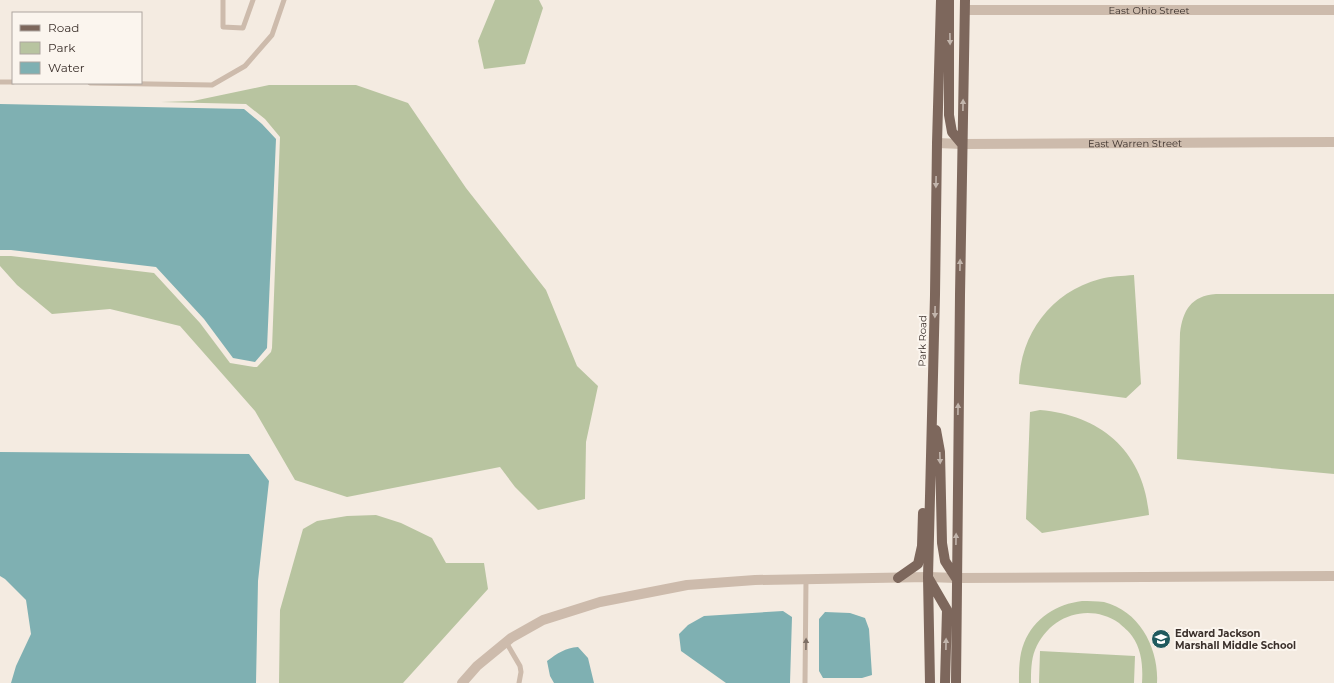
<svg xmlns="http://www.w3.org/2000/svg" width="1334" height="683" font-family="Montserrat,sans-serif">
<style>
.green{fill:#b8c4a0}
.water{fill:#7fb0b2}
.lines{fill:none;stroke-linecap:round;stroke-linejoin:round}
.service{stroke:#cdbbac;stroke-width:5}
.minor{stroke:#cdbbac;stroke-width:10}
.tertiary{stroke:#cdbbac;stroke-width:10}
.primary{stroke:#7d675c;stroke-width:10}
.oneway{fill:#c2b5ac}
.oneway2{fill:#7d6f65}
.labels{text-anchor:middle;stroke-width:4;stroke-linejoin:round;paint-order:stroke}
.street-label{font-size:10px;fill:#3b302b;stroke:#fbf5ee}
.poi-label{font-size:10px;font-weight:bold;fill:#3b302b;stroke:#fbf5ee;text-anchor:start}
</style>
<rect width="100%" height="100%" fill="#f4ebe1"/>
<path class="green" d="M495,0H539L543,8L525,64L484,69L478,41Z
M269,85H356L408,103L466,188L546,290L577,366L598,386L586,442L585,499L538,510L515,487L500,467L347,497L295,480L255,411L180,326L110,309L52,314L17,285L0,266V256H11L154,273L200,323L230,363L254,367H257L271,352L272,348L280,137L265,119L246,104L161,102L193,101Z
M1134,275L1141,384L1126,398L1019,384C1020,334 1051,292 1100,279C1111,276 1122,276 1134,275Z
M1216,294H1334V474L1177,459L1180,333C1183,310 1191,296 1216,294Z
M1040,410C1101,415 1144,452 1149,515L1042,533L1026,519L1030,412Z
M376,515L401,523L432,538L446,563H484L488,589L403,683H279L280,610L303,529L317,521L347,516Z
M1082,601C1089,601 1097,601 1104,602C1140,611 1159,649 1157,683H1142C1143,667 1142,650 1132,636C1129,631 1123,627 1119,623C1088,602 1049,616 1035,650C1031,660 1031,672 1031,683H1019C1019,670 1019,655 1024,643C1034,618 1057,604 1082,601Z
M1040,651L1135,656L1134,683H1039Z"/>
<path class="water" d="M0,104L244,109L262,124L276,139L267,348L255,362L233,358L204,319L156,267L11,250H0Z
M0,452L249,454L269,481L258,581L256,683H11L16,666L31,634L26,600L5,579L0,576Z
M783,611L792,617L790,683H726L681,651L679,634L688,625L704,616Z
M825,612L850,613L865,618L869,629L872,675L862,678H823L819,671V619Z
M578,647L588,658L594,683H554L550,676L547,661C558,653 565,648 578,647Z"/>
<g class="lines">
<path class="service" d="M223,0V27L243,28L253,0
M0,82H13
M90,83L212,85L245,66L272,35L284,0
M506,642L520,666L521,672L519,683
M805,683L806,579"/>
<g class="minor">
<path id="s1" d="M965,10H1334"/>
<path id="s2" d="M937,143L962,144L1334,142"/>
<path d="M462,683L477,666L511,638L543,620L600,602L687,585L755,580L928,577L956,578"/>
</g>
<path class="tertiary" d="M956,578L1334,576"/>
<path class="primary" d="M949,0V115L952,132L962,144
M936,430L940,452L942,543L945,561L956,578
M898,578L918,564L922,546L923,513
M929,579L947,610L945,683
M930,683L928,577L935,295L937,143L941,0
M956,683L960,295L965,0"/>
</g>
<defs><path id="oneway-solid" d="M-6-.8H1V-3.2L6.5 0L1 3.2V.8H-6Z"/></defs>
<g class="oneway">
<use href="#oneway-solid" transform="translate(950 39) rotate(89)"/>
<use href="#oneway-solid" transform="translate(963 105) rotate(-89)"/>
<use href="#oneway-solid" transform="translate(936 182) rotate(91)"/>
<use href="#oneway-solid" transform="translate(960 265) rotate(-89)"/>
<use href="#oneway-solid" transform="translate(935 312) rotate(91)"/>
<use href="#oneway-solid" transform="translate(958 409) rotate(-89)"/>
<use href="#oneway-solid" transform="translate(940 458) rotate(88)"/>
<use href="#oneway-solid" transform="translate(956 539) rotate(-89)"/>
<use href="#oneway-solid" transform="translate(946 644) rotate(-89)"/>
</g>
<use class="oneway2" href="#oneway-solid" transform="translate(806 644) rotate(-89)"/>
<defs>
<symbol id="school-disc" viewBox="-11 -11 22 22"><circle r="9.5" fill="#1f5a5e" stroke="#fbf5ee"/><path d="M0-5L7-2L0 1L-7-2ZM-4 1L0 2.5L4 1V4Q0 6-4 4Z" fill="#fff"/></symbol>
</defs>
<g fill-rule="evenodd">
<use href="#school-disc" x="1150" y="628" width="22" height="22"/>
</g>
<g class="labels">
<g class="street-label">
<text dy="4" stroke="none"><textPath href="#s1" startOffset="184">East Ohio Street</textPath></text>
<text dy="4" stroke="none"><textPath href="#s2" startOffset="198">East Warren Street</textPath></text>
<text transform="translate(922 341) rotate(-89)" y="4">Park Road</text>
</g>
<g class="poi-label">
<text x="1175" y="637">Edward Jackson<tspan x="1175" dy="12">Marshall Middle School</tspan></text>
</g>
</g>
<rect x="12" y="12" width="130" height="72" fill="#fbf5ee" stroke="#aea6a0"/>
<rect x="20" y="25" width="20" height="6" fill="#7d675c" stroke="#aea6a0"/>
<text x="48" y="32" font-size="12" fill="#3b302b">Road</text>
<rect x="20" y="42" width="20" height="12" fill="#b8c4a0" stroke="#aea6a0"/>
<text x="48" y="52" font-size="12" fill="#3b302b">Park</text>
<rect x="20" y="62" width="20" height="12" fill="#7fb0b2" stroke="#aea6a0"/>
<text x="48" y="72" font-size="12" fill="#3b302b">Water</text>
</svg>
